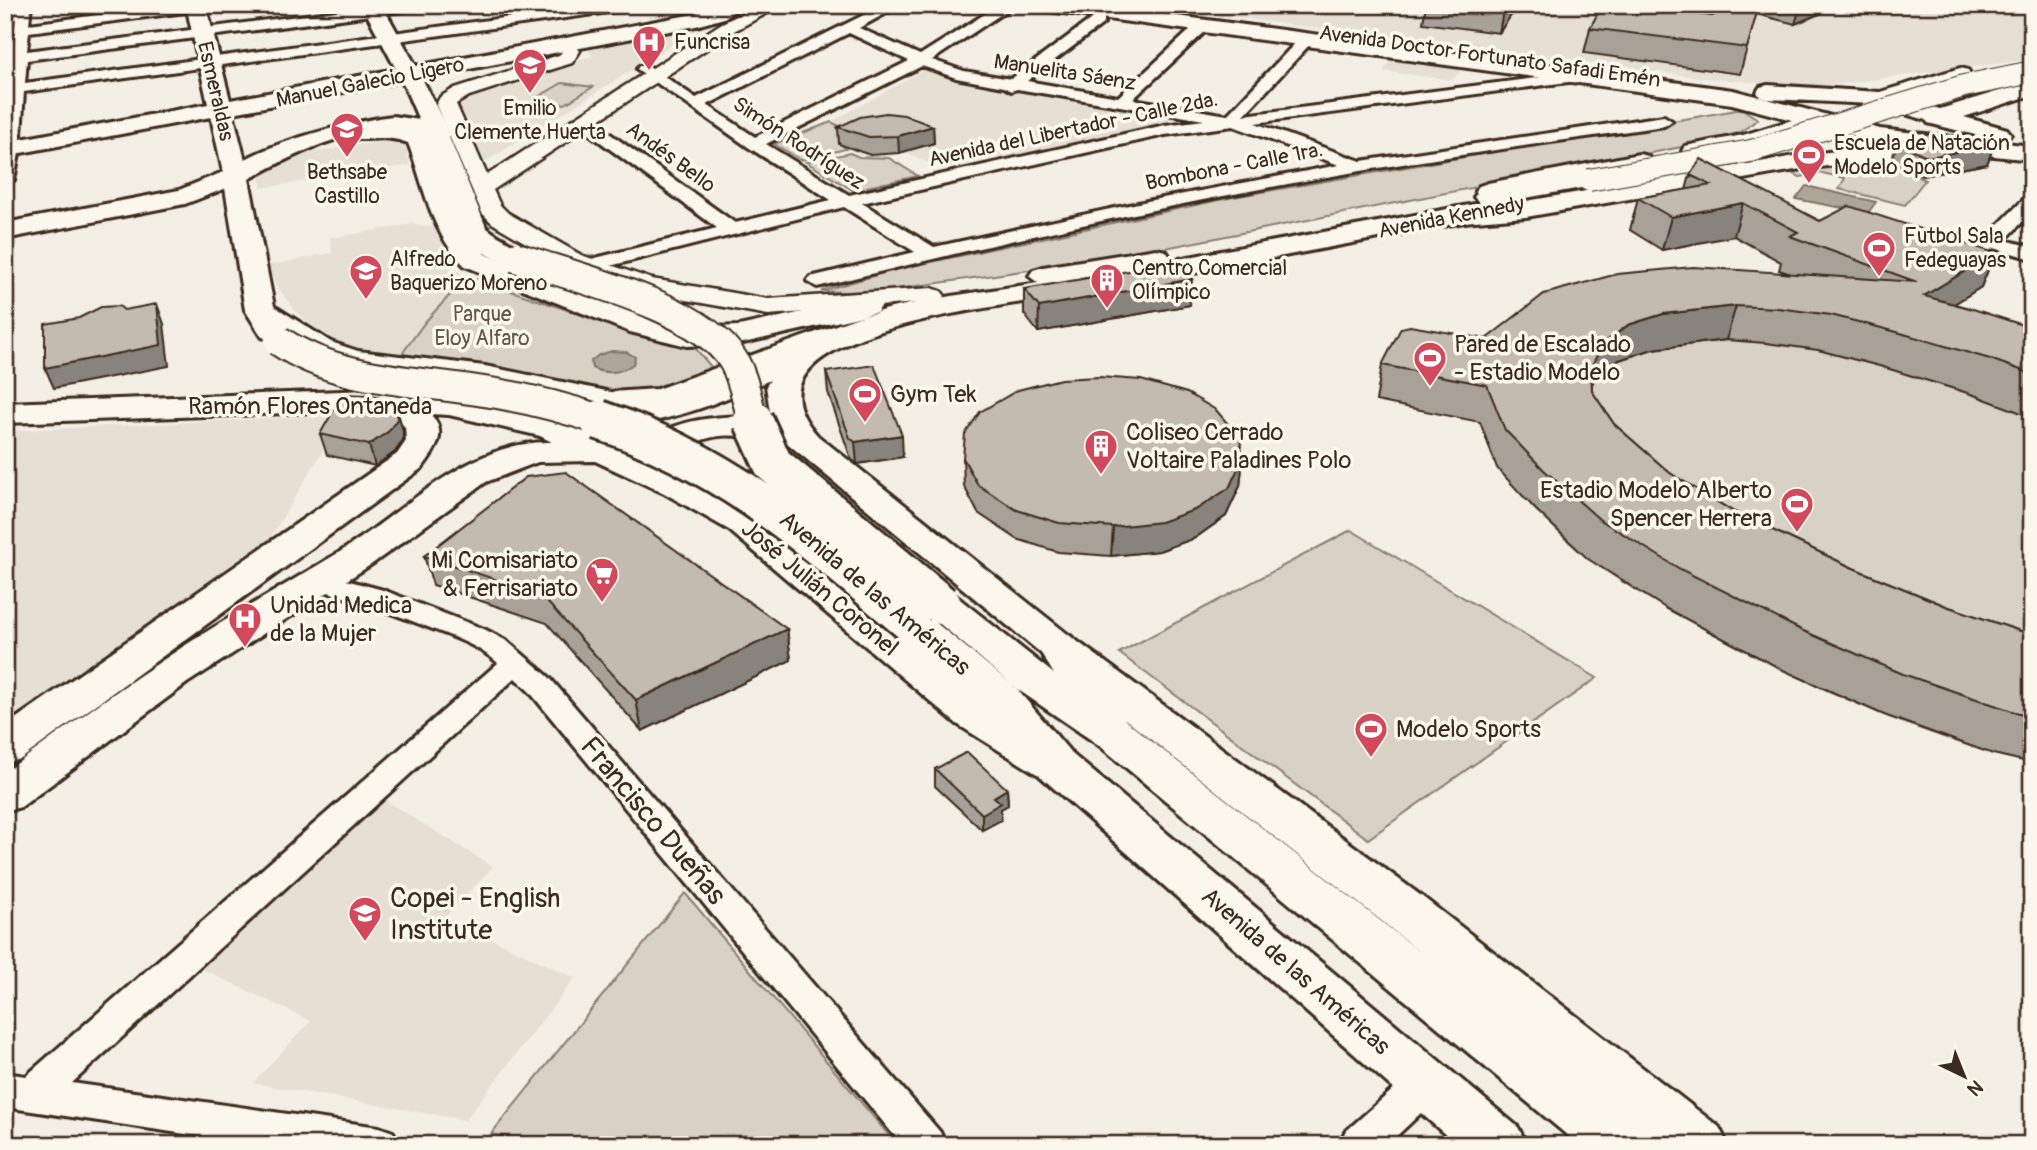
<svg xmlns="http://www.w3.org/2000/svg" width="2037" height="1150" font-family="Pangolin,sans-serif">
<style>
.built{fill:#e5dfd4}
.green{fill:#d8d1c6;stroke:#8a7e72;stroke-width:2}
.water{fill:#afa69a;stroke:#817468;stroke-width:2}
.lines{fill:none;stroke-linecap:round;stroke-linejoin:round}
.minor-casing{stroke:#3b2a1e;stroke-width:6}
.tertiary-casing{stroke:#3b2a1e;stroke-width:5}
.secondary-casing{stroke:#3b2a1e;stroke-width:6}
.primary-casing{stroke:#3b2a1e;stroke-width:6}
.minor{fill:#fbf7ec;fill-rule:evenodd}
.tertiary{fill:#fbf7ec;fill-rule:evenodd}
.secondary{fill:#fbf7ec;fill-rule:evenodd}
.primary{fill:#fbf7ec;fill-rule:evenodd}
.secondary-bridge-casing{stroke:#3b2a1e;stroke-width:24;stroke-linecap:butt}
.primary-bridge-far1-casing{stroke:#3b2a1e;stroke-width:33;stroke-linecap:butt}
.primary-bridge-casing{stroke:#3b2a1e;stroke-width:44;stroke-linecap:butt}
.secondary-bridge{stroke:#fbf7ec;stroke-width:22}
.primary-bridge-far1{stroke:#fbf7ec;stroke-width:29}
.primary-bridge{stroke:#fbf7ec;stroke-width:38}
.wall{fill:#a8a197;stroke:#3b2a1e;stroke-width:2}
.shaded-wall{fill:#88837b;stroke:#3b2a1e;stroke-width:2}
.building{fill:#c3bbb0;stroke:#3b2a1e;stroke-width:2}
.labels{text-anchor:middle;stroke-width:7;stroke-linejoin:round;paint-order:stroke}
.far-poi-label{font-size:21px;fill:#3b2a1e;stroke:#fbf7ec;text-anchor:start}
.far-street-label{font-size:21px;fill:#3b2a1e;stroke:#fbf7ec}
.far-park-label{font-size:21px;fill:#625448;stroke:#fbf7ec}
.poi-label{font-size:24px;fill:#3b2a1e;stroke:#fbf7ec;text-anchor:start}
.street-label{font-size:24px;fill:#3b2a1e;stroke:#fbf7ec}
.near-street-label{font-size:28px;fill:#3b2a1e;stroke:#fbf7ec}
.near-poi-label{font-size:28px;fill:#3b2a1e;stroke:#fbf7ec;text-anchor:start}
</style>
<rect width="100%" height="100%" fill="#f3efe4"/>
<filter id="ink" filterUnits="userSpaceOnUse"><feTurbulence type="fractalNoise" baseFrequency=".0143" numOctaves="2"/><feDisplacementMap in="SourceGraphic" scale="14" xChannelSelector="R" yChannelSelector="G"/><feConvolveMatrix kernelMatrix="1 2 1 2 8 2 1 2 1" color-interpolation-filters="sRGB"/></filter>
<g filter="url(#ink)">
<path class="built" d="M1121,5H2032V59L1833,85H1785L1705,78L1192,12Z
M688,27L696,30L485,162L453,104L459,97L592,56L586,46Z
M1394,56L1465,65L1453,80L1383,71Z
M924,70L952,80L986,87L1191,119L943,169L906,153L885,156L859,154L845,146L859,135L833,121Z
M403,138L410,165L261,188V176L273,164L296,155Z
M413,224L439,228L450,268L476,279L460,284L396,359L349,349L328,341L297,313L278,288L266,266L332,253L330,238Z
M344,415L262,552L5,732V431Z
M383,799L493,867L445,917L575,978L465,1120L253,1083L311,1021L202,969Z"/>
<path class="green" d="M562,83L593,87L565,104L533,100Z
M1742,109L1758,119L1741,132L1707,142L1114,258L868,293L821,291L894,270L1233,197Z
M831,122L852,132L843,146L846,149L801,160L774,144Z
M850,153L859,157L889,158L918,176L867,187L870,191L859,194L806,162Z
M1877,159L1925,180L1905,205L1839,189L1845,178L1822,173L1800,177L1791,173Z
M476,279L644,336L690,342L713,369L642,396L603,395L399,358L425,322L460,284Z
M1608,308L2032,368V763C1927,738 1827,693 1731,643C1683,618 1634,592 1590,559C1570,545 1553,525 1535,509Z
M1351,530L1597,678L1368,839L1119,653Z
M685,893L897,1145H551L491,1134Z"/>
<path class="water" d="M1806,186L1876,202L1868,213L1796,199Z
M612,351L626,352L635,357L633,364C621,373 606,375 592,368L591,361L599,355Z"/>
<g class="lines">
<defs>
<path id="minor" d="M17,5H31L29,24L176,5H215L209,9L29,32L27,51L384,5H423L417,9L27,60L25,83L600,5H637L631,9L24,92L20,148L14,180L5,185V132L9,94L5,95V85H10L12,61L5,62V54L13,53L15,34L5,35V27L15,26Z
M884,5H901L859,28L920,55L999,5H1015L932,60L964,71L1011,79L1094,17H1104V23L1027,81L1118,97L1199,22H1209V28L1133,99L1227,115L1302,36L1307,35L1314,39L1312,42L1244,115L1576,73L1583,77L1576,81L1255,123L1361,161L1664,116L1672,121L1664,126C1561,141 1458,154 1355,172C1174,203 995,243 817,287L807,281L810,277L915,252L844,207L586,272L579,270L576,266L579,262L717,228L576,124L574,121L576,118H588L735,223L831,200L748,147L637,69L639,66H649L696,98ZM849,33L909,61L755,137L707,105ZM922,66L956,78L1004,87L1011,91L1017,89L1204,120L1165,125L849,195L766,144ZM1233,126L1339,165L1152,200L934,247L862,203L1165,135Z
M2032,196V212L2005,240L2032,247V259L1994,248L1961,268H1947L1944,264L1947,260L1985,238L2026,197Z
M320,573L383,590L484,629L507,641L549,677L940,1132L946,1145H902L529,691L515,678L72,1083L379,1127L393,1132L399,1145H259L5,1107V1073L26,1076L498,663C477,644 450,636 425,626C387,611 350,598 311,587L307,581L311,575Z
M1427,1067L1440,1071L1446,1083L1440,1095L1387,1145H1339L1345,1132L1414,1071Z"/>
<path id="tertiary" d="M760,5H782L734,31L493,190L500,205L508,213L581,255L652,279L768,299L932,288L941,291L945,296L941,301L768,315L647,293L563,265L492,223L482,213L436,105L440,97L455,88L559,55L562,52L556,45L559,41H571L580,51L572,63L469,96L456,104L487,175L722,23Z"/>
<path id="secondary" d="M186,5H206L230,100L396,69L362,5H382L416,66L694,14L718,5H743L724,18L696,26L422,78L450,135L446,140H430C447,180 452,224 485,254L651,319L687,328L739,326L866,298L876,301L881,307L876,313L739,344L687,346L630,332L465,266C430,232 425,187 408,143C381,133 369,143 346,137L342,132L346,127C376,119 397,123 425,134L402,81L233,113L249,176L245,181L185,204L5,239V223L179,190L223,172L211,117L5,156V142L208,104Z
M1589,172L1598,175L1602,180L1598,185L1509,201L1514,207L1510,213L1501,215L1130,285L1120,282L1116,276L1119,272L1079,278L1084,280L1088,286L1084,292C1031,305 718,326 818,436L1070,636L1420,895L1719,1127L1728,1145H1656L1384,923L1042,654L787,443C746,438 714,424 678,455L677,466L682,474L755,514L987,704L1069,752L1075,763L1069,774L1053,779L1037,774L957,724L729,530L664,493L595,461L538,462L486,482L372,564L187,683L21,807L5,811V772C56,736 105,698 157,664C217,623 281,588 343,550C407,509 471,440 552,442L540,436L449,415L430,414C449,432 435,451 422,468L21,759L5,763V726L397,454L406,441L405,427L395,417L374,410L5,423V403L369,390L449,395L563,422L643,457C648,416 741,413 771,418L766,386L770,380C717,403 676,421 618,426C603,427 589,430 574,426L569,419L574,412C608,404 644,407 678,396C707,386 735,371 764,359L775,357L782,358C845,304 958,296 1038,283L1029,276L1033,270L1043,267L1156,249L1166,251L1170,257L1167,261L1480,203L1474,197L1478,192Z"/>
<path id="primary" d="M1039,5H1095L1733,90L1880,129L2032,146V160L1909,147L1912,151L1909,156L1900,158L1801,169L1526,217L1462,222L1453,220L1449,214L1453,208L1526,201L1801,155L1892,145L1815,126L1755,146L1694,158L1685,156L1682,151L1685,146L1743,135L1792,120L1732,104L1049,11Z
M1960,68L1968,70L1971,75L1968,80L1904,99L1940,109L2032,81V95L1964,117L2007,129L2011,134L2007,139L1999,141L1928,123L1926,120L1871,104L1768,99L1760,97L1757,92L1760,87L1768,85L1880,92Z
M393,116L426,121L446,130L486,227C499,239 521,246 529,257L525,263L515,265L505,263L478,250L464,236L428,139C371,114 299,152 249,179L274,306L331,342L358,351L485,366L611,392L657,389L853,319L864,316L875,319L879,325L875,331L673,405L611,412L485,386L354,369L309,356L282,338L273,340L262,337L245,310L223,176C244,147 357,120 393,116Z
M1639,154L1648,156L1651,161L1648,166L1488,199L1479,196L1475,191L1479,186L1488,183Z
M942,593L956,596L1054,674L1036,645L1042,636L1056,632L1070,636L1126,721L1522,1032C1543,1014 1550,1008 1577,1017L1585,1033L1577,1049L1562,1063L1642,1127L1651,1145H1579L1100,746L1017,689L928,614L922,605L928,596Z
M910,609L924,613L1016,688L1072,754L1518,1127L1527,1145H1457L1040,776L986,708L896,631L890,622L896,613Z"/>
</defs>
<use href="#minor" class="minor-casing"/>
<use href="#tertiary" class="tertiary-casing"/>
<use href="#secondary" class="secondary-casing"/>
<use href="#primary" class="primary-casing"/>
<use href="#minor" class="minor"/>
<use href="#tertiary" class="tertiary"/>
<use href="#secondary" class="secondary"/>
<use href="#primary" class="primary"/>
<defs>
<path id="secondary-bridge" d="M1589,180L1751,151L1964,86L2032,72"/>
<path id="primary-bridge-far1" d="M515,257C573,277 700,306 733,360C744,378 747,402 753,421
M279,341C337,380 407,380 474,390C519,396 562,407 604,421"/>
<path id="primary-bridge" d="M599,420C727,463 809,537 910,622
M753,420L773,464L942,605"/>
</defs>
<use href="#secondary-bridge" class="secondary-bridge-casing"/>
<use href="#primary-bridge-far1" class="primary-bridge-far1-casing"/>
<use href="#primary-bridge" class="primary-bridge-casing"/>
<use href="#secondary-bridge" class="secondary-bridge"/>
<use href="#primary-bridge-far1" class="primary-bridge-far1"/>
<use href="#primary-bridge" class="primary-bridge"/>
</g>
<path class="wall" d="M1426,5H1518L1499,33L1423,23Z
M1735,5H1841L1795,24L1756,14L1740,74L1584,53L1590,28L1712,16Z
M933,126L934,143L899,153L870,155L839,144L838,127Z
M1897,143L1994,145L1987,164L1922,176L1891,162Z
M1690,175L1820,221L1995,253L1981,287L1954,304L2032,328V417L1974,395L1883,367L1818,350L1766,343L1726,340L1653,349L1619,360L1594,380L1592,384V391L1614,424L1670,473L1734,512L1853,568L1946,606L2032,635V763L1993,754L1884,715L1783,670L1667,609L1588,559L1535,509L1497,468L1480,422L1376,401L1382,365L1486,339L1788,273L1779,270L1781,262L1734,236L1662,250L1630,230L1638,198L1686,190Z
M1024,289L1190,305L1038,332L1024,314Z
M826,372L903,457L857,464L851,459L828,392Z
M397,410L403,431V440L395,452L375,466L327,455L320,434Z
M963,458H1243L1240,486L1226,516L1195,538L1159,551L1111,556L1058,552L1017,539L978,513L964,486Z
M424,556L787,629L791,660L642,731L547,623L433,585Z
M935,769L1007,789L1008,805L1001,809V820L982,830L935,786Z"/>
<path class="shaded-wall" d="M1504,5H1518L1499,33L1504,6Z
M1801,5H1841L1795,24Z
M933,126L934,143L899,153L898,136Z
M1994,145L1987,164L1922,176L1929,157Z
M1743,203L1734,236L1662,250L1671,217Z
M1995,253L1981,287L1911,331L1924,296Z
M1192,279L1190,305L1038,332L1039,307Z
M157,304L164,324L169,366L54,388L45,368Z
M1736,306L1726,340L1653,349L1619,360L1594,380L1581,403L1591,367L1603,344L1628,325L1663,314Z
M397,410L403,431V440L395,452L375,466L369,445Z
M902,435L903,457L857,464L855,442Z
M1243,458L1240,486L1226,516L1195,538L1159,551L1111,556L1113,527Z
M787,629L791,660L642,731L636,700Z
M1007,789L1008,805L1001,809V820L982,830V814L994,797Z"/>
<path class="building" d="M1602,5H1626L1712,16L1735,5H1759L1747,48L1590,28Z
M886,113L904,115L933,126L898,136L869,137L838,127L860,117Z
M1930,134L1994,139V145L1929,157L1897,143Z
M1701,159L1820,221L1849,206L1995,253L1924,296L1973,309L2032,328V374L1990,359L1897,332L1831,315L1778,308L1736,306L1663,314L1628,325L1603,344L1591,367L1592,391L1614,424L1670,473L1734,512L1853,568L1946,606L2032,635V716L2015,712L1903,674L1799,629L1680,569L1599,519L1544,470L1505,430L1487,385L1382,365L1401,328L1410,326L1486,339L1544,294L1617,274L1693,267L1917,282L1790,236L1798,232L1743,203L1671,217L1638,198L1711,185L1690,175Z
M1175,263L1192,279L1039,307L1024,289Z
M157,304L161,345L45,368V324L79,318L101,307L119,306L124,310Z
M874,365L902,435L855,442L850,438L826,372Z
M1099,377L1141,380L1187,393L1216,410L1240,438L1243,458L1229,488L1197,509L1161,522L1113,527L1059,523L1017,510L978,485L963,458L965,434L980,412L1018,390L1061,379Z
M343,394L373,395L391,403L397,410V419L389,431L369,445L320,434Z
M566,472L787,629L636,700L540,594L424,556L526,477Z
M967,752L1007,789L994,797L1001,803L982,814L935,769Z"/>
</g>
<defs>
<symbol id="hospital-pin" viewBox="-11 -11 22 30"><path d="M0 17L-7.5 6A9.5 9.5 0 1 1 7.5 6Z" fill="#d1495b" stroke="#fbf7ec"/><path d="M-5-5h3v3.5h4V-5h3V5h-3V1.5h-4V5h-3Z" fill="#fff"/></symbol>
<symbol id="school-pin" viewBox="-11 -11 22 30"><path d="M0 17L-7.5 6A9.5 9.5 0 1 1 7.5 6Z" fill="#d1495b" stroke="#fbf7ec"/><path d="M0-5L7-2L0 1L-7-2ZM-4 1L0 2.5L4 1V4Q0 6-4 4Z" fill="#fff"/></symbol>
<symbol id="stadium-pin" viewBox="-11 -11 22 30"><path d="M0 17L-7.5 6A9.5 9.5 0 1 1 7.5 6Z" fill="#d1495b" stroke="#fbf7ec"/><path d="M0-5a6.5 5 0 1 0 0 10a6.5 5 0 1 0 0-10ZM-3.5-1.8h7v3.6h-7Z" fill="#fff"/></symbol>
<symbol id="building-pin" viewBox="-11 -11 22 30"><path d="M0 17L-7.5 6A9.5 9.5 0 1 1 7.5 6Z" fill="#d1495b" stroke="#fbf7ec"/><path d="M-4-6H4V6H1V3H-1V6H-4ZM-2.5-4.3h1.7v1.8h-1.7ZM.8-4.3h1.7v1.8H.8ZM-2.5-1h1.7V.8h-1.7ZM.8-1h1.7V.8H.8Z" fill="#fff"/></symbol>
<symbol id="supermarket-pin" viewBox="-11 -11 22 30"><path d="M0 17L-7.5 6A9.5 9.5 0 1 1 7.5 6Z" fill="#d1495b" stroke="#fbf7ec"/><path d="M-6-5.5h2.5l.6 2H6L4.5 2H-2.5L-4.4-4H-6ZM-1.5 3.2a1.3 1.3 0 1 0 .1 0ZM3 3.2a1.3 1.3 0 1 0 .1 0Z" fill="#fff"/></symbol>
</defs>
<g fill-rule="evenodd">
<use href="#hospital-pin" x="630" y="23" width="38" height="52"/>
<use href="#school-pin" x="511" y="46" width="38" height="52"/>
<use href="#school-pin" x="328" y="110" width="38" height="52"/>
<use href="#stadium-pin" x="1790" y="136" width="38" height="52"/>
<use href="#stadium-pin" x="1860" y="229" width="38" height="52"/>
<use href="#school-pin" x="347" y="252" width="38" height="52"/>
<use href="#building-pin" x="1088" y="261" width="38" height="52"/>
<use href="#stadium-pin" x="1411" y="339" width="38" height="52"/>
<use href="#stadium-pin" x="846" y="375" width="38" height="52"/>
<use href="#building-pin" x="1082" y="427" width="38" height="52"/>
<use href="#stadium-pin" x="1778" y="485" width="38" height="52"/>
<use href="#supermarket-pin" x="583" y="555" width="38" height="52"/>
<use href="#hospital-pin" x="226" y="600" width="38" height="52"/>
<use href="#stadium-pin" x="1352" y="710" width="38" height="52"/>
<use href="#school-pin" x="346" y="894" width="38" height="52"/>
</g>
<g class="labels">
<g class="far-poi-label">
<text x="674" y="49">Funcrisa</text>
<text x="530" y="115" text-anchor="middle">Emilio<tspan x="530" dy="24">Clemente Huerta</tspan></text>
<text x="1834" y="150">Escuela de Natación<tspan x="1834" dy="24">Modelo Sports</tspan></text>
<text x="347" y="179" text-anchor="middle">Bethsabe<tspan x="347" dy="24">Castillo</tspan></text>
<text x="1904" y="243">Futbol Sala<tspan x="1904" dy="24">Fedeguayas</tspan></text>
<text x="390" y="266">Alfredo<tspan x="390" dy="24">Baquerizo Moreno</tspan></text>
<text x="1132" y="275">Centro Comercial<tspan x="1132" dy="24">Olímpico</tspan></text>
</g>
<g class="far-street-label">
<text transform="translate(1490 56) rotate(8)" y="7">Avenida Doctor Fortunato Safadi Emén</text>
<text transform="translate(1065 72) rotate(9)" y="7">Manuelita Sáenz</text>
<text transform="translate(370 82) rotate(-11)" y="7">Manuel Galecio Ligero</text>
<text transform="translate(216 91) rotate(77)" y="7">Esmeraldas</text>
<text transform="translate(1073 129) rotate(-12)" y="7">Avenida del Libertador - Calle 2da.</text>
<text transform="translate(799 143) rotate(33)" y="7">Simón Rodríguez</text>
<text transform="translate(671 157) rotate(36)" y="7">Andés Bello</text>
<text transform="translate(1234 166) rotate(-11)" y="7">Bombona - Calle 1ra.</text>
<text transform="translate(1451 217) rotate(-11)" y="7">Avenida Kennedy</text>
</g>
<g class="far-park-label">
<text x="482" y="321">Parque<tspan x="482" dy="24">Eloy Alfaro</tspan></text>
</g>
<g class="poi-label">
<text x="1454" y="352">Pared de Escalado<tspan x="1454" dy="28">- Estadio Modelo</tspan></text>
<text x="890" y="402">Gym Tek</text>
<text x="1126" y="440">Coliseo Cerrado<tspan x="1126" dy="28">Voltaire Paladines Polo</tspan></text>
<text x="1772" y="498" text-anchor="end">Estadio Modelo Alberto<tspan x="1772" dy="28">Spencer Herrera</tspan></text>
<text x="578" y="568" text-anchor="end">Mi Comisariato<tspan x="578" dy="28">&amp; Ferrisariato</tspan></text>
<text x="270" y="613">Unidad Medica<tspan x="270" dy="28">de la Mujer</tspan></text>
<text x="1396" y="737">Modelo Sports</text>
</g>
<g class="street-label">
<text x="310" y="414">Ramón Flores Ontaneda</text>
<text transform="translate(820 588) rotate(40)" y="8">José Julián Coronel</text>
<text transform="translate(875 593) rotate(40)" y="8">Avenida de las Américas</text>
<text transform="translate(1296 971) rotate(41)" y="8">Avenida de las Américas</text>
</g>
<g class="near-street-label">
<text transform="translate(654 820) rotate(50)" y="10">Francisco Dueñas</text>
</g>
<g class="near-poi-label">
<text x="390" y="907">Copei - English<tspan x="390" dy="32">Institute</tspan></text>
</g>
</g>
<rect width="2037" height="1150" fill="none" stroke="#fbf7ec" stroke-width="28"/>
<rect x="14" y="14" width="2009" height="1122" fill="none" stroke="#3b2a1e" stroke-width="2.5" filter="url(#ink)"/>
<g transform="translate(1964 1076) rotate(137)" stroke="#fbf7ec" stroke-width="5" paint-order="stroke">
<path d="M0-5L12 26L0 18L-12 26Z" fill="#3b2a1e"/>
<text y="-10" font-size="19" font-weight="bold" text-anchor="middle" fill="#3b2a1e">N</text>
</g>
</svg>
